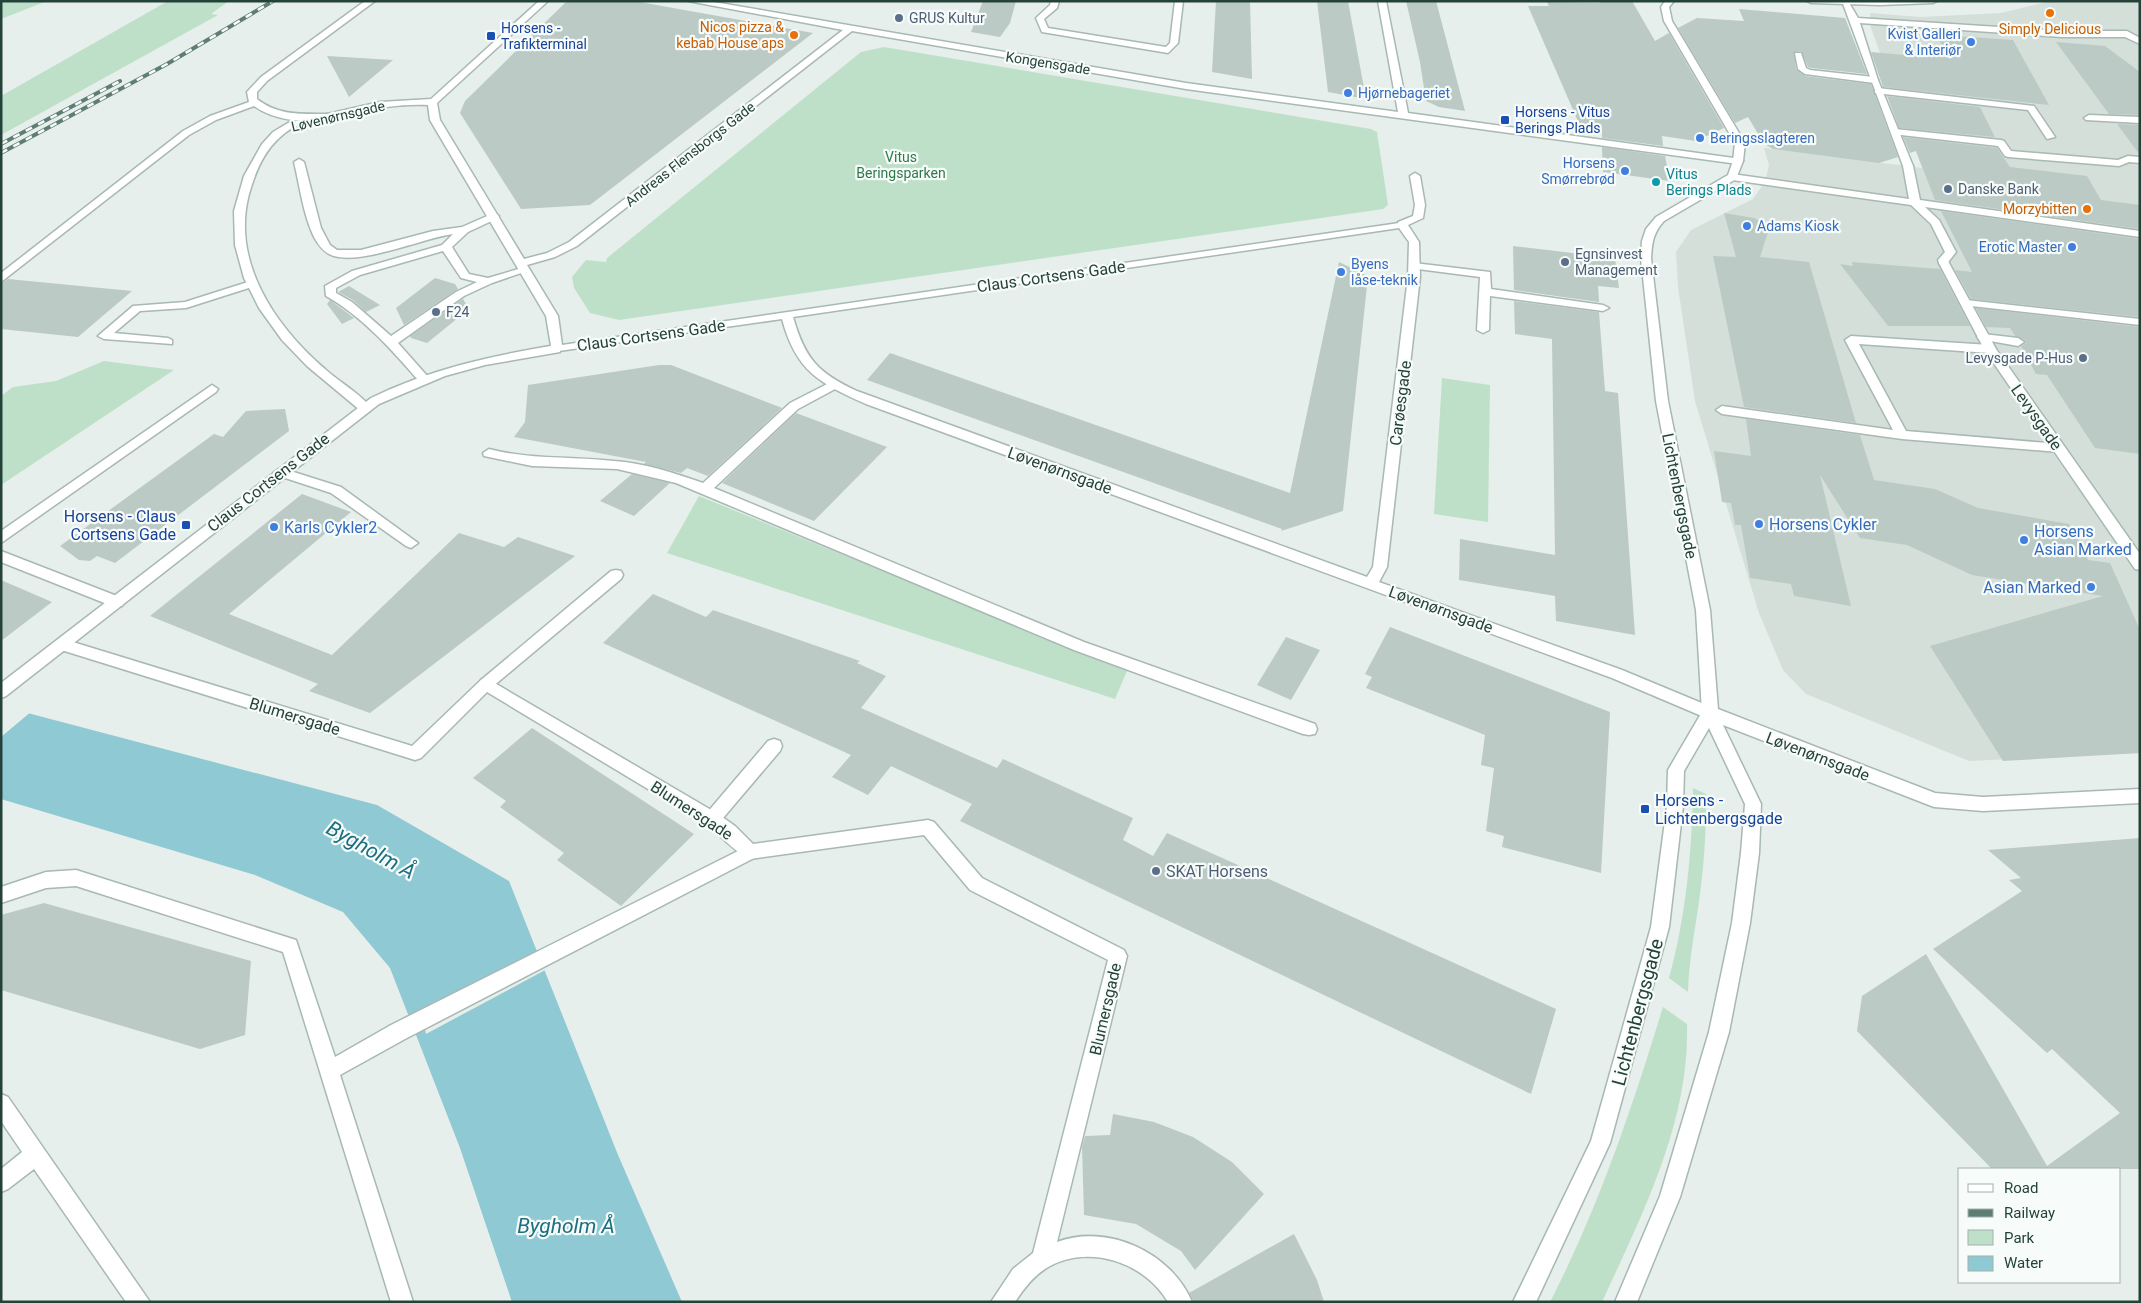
<svg xmlns="http://www.w3.org/2000/svg" width="2141" height="1303" font-family="Roboto,sans-serif">
<style>
.built{fill:#d4dfda}
.green{fill:#bfe0c8}
.water{fill:#8ec9d4}
.pier{fill:#e6efeb}
.building{fill:#bbcac4}
.lines{fill:none;stroke-linecap:round;stroke-linejoin:round}
.service-casing{stroke:#a8b8b2;stroke-width:3}
.pedestrian-casing{stroke:#a8b8b2;stroke-width:3}
.minor-casing{stroke:#a8b8b2;stroke-width:3}
.tertiary-casing{stroke:#a8b8b2;stroke-width:3}
.service{fill:#fff;fill-rule:evenodd}
.pedestrian{fill:#fff;fill-rule:evenodd}
.minor{fill:#fff;fill-rule:evenodd}
.tertiary{fill:#fff;fill-rule:evenodd}
.rail-casing{stroke:#5f7d75;stroke-width:4}
.rail{stroke:#f7fbf9;stroke-width:2.5;stroke-dasharray:7;stroke-linecap:butt}
.food-dot{fill:#e8710a;stroke:#f7fbf9;stroke-width:2}
.service-dot{fill:#5c6f8a;stroke:#f7fbf9;stroke-width:2}
.transit-dot{fill:#1a4fb4;stroke:#f7fbf9;stroke-width:2}
.shop-dot{fill:#3f7fe0;stroke:#f7fbf9;stroke-width:2}
.culture-dot{fill:#0f9aa8;stroke:#f7fbf9;stroke-width:2}
.labels{text-anchor:middle;stroke-width:4.5;stroke-linejoin:round;paint-order:stroke}
.far-service-label{font-size:14px;fill:#4e5e75;stroke:#f7fbf9;text-anchor:start}
.far-food-label{font-size:14px;fill:#c56008;stroke:#f7fbf9;text-anchor:end}
.far-transit-label{font-size:14px;fill:#164399;stroke:#f7fbf9;text-anchor:start}
.far-shop-label{font-size:14px;fill:#366cbe;stroke:#f7fbf9;text-anchor:start}
.far-street-label{font-size:14px;fill:#24423a;stroke:#f7fbf9}
.far-park-label{font-size:14px;fill:#2d7a4b;stroke:#f7fbf9}
.far-culture-label{font-size:14px;fill:#0d838f;stroke:#f7fbf9;text-anchor:start}
.street-label{font-size:16px;fill:#24423a;stroke:#f7fbf9}
.transit-label{font-size:16px;fill:#164399;stroke:#f7fbf9;text-anchor:end}
.shop-label{font-size:16px;fill:#366cbe;stroke:#f7fbf9;text-anchor:start}
.service-label{font-size:16px;fill:#4e5e75;stroke:#f7fbf9;text-anchor:start}
.near-street-label{font-size:19px;fill:#24423a;stroke:#f7fbf9}
.near-water-label{font-size:21px;font-style:italic;fill:#1c6f80;stroke:#f7fbf9}
</style>
<rect width="100%" height="100%" fill="#e6efeb"/>
<path class="built" d="M2050,1H2140V753L1969,761L1806,694L1783,670L1759,613L1695,401L1678,287L1676,252L1691,230L1753,199L1765,182L1769,165L1764,148L1922,168L1871,28L1870,13L1921,17L2001,13Z"/>
<path class="green" d="M1,1H47L1,19Z
M168,1H229L211,14L218,15L1,135V96Z
M884,47L1371,129L1377,132L1388,205L1383,209L619,320L590,313L574,288L572,277L586,260L606,262L607,258L861,52Z
M104,361L174,370L1,485V396L13,387L56,381Z
M1442,378L1490,385L1488,522L1434,514Z
M699,496L1127,671L1115,699L667,553Z
M1693,788L1706,794C1706,825 1705,855 1701,886C1697,921 1689,956 1688,992L1669,978C1686,917 1692,851 1693,788Z
M1663,1007L1687,1024C1690,1122 1642,1215 1602,1302H1550C1599,1207 1632,1108 1663,1007Z"/>
<path class="water" d="M1,706L377,805L509,881L618,1155L682,1302H512L460,1148L390,968L343,912L255,875L1,799Z"/>
<path class="pier" d="M1,703L32,711L1,737Z
M539,950L547,969L426,1034L421,1010Z"/>
<path class="building" d="M567,1H634L813,33L590,205L521,209L460,113L465,101Z
M983,1H1016L1010,23L1000,37L971,32Z
M1216,1H1250L1252,79L1212,72Z
M1317,1H1348L1366,99L1328,92Z
M1406,1H1436L1465,111L1439,107L1426,101L1420,62Z
M1599,1H1632L1655,41L1669,33L1724,128L1696,141L1662,136L1663,146L1602,138V128L1580,126L1528,6H1549L1547,2L1600,3Z
M1739,9L1845,18L1867,74L1811,68L1808,67L1801,51L1794,52L1796,69L1805,76L1871,84L1898,157L1879,163L1773,149L1764,144L1748,117L1735,123L1678,28L1697,18L1744,21Z
M1940,35L2013,40L2049,105L1883,87L1871,52L1928,57L1925,52L1948,54L1939,41H1945Z
M2056,42L2105,46L2140,72V115L2109,114Z
M327,56L393,60L349,97Z
M1887,96L1980,107L1995,137L1899,128Z
M2117,124L2140,125V155Z
M1903,137L1997,148L2010,167L2087,176L2101,200L2140,205V229L1935,200L1916,151L1910,153Z
M1602,147L1665,156L1670,181L1603,172Z
M1941,211L2140,239V317L1971,299L1955,270L1972,272Z
M1724,213L1754,218L1770,226L1760,257L1809,262L1856,423L1744,407L1713,256L1736,257Z
M1513,246L1615,258L1619,288L1598,286L1599,302L1514,290Z
M1339,262L1368,276L1343,511L1281,531L1282,529L867,380L890,353L1290,493Z
M1852,262L1940,269L1970,326H1888L1840,264L1853,266Z
M435,278L455,284L458,289L404,325L396,308Z
M8,279L132,291L78,337L1,329V284Z
M349,286L380,305L366,312L353,300L338,292Z
M463,299L469,309L427,343L411,338L410,336Z
M330,300L354,318L342,324L327,304Z
M1514,301L1599,312L1605,391L1618,393L1635,635L1556,621L1555,596L1459,580L1460,539L1555,555L1552,339L1515,334Z
M1976,308L2140,327V454L2095,448L2047,375L2036,374L2021,346L2026,343L2025,340L2015,336L2010,328L1986,327Z
M659,365H671L782,408L708,476L687,468L681,473L644,464L646,462L514,437L525,422L528,385Z
M285,409L289,431L115,563L97,556L90,561L79,560L60,546L214,434L223,437L246,411Z
M796,413L887,447L814,521L722,483Z
M1746,419L1860,435L1874,480L1935,489L1978,508L2069,524L2075,536L2078,537L2088,560L2110,563L2140,630V753L2003,761L1930,646L2103,596L1972,575L1907,545L1860,538L1820,475L1851,606L1794,596L1791,584L1750,578L1741,525H1735L1731,503L1722,502L1714,451L1751,456Z
M632,474L670,483L634,516L600,501Z
M302,494L351,512L229,614L332,655L459,533L504,547L518,537L575,556L370,713L309,691L318,684L150,616Z
M1,580L52,602L1,641Z
M653,594L706,617L713,610L860,661L857,663L886,676L861,708L997,768L1003,759L1133,818L1123,840L1153,856L1167,833L1556,1009L1531,1094L960,821L972,804L891,766L868,795L832,777L851,755L603,643Z
M1390,627L1610,712L1601,873L1502,847L1504,836L1486,831L1494,768L1481,765L1485,735L1366,688L1372,677L1365,674Z
M1286,637L1320,650L1291,700L1257,685Z
M532,728L694,834L621,906L557,860L564,853L500,807L506,801L473,778Z
M2140,838V1169H1992L1857,1031L1862,996L1926,954L2047,1166L2120,1113L2052,1049L2047,1053L1933,949L2022,891L2009,880L2021,878L1988,850Z
M44,903L251,961L245,1035L200,1049L1,990V915Z
M1113,1114L1154,1122L1193,1137L1232,1162L1264,1194L1195,1270L1181,1251L1136,1224L1084,1215L1082,1147L1085,1136L1110,1135Z
M1294,1234L1317,1280L1324,1302H1194L1189,1293Z"/>
<g class="lines">
<defs>
<path id="service" d="M365,1H375L267,81L257,92V99C278,116 303,114 329,114L334,117L332,119C309,124 274,121 254,106L216,120L189,135L1,282V273L183,131L210,116L249,102L247,92L261,77Z
M1795,53H1801L1806,68L1810,70L1874,77L1878,80L1874,83L1805,74L1798,69Z
M1878,88L2034,106L2055,137L2047,139L2028,110L1875,93V89Z
M2089,115L2140,117V123L2086,120L2084,118Z
M1895,129L2001,140L2004,141L2011,151L2118,160L2128,156L2140,157V163L2129,162L2119,166L2008,157L2005,156L1998,146L1892,134V130Z
M299,159L304,162L321,228L330,245L337,250H361L433,231L462,227L494,213L499,216L498,218L468,232L452,247L469,274L488,278L525,267L530,270L492,283L464,296L398,343L429,378L427,381H419C391,349 363,317 326,296L325,286L352,271L442,245L453,234C423,238 355,268 329,254C322,250 318,244 314,237C303,214 300,187 294,162ZM443,251L461,278L477,282L456,292L391,336L352,302L336,293V288L360,275Z
M1415,173L1420,176L1425,205L1423,218L1406,226H1398V222L1413,216L1415,205L1410,176Z
M1414,263L1490,272L1491,289L1603,305L1609,308L1603,311L1490,296L1489,330L1483,333L1477,330L1480,277L1410,268V264Z
M251,281L255,282V286L186,308L140,311L114,333L168,338L172,340V344L104,339L98,336L133,306L185,302Z
M1966,300L2140,319V325L1962,305L1960,303Z
M1983,334L2018,338L2024,342L2018,346L1979,339L1977,337Z
M1851,336L1990,345L1996,349L1990,353L1859,344L1906,431L2059,444L2065,448L2059,452L1902,439L1722,414L1716,410L1722,406L1893,430L1845,340Z
M833,381L839,385L837,388L798,409L714,488L1084,642L1315,724L1317,729L1315,734L1309,735L1303,734L1074,650L676,483L617,469L532,466L484,456L483,453L489,449C531,460 571,456 614,461C645,463 674,473 703,483L790,403Z
M212,385L218,389L216,392L1,543V531Z
M281,468L341,487L418,543L411,548L406,546L331,493L276,475L274,472Z
M1,551L122,598L124,602L122,606H112L1,562Z
M616,570L621,571L623,575L621,579L491,688L486,690L481,688L478,684L481,680L611,571Z
M774,739L780,741L782,746L780,751L718,824L712,826L706,824L704,819L706,814L768,741Z
M750,845L756,847L759,852L756,857L405,1039L340,1075L413,1302H391L283,952L76,886L46,888L1,903V887L46,872L76,870L296,940L335,1057L391,1025Z
M1,1094L8,1097L150,1302H126L34,1169L8,1189L1,1192V1169L22,1152L1,1121Z"/>
<path id="pedestrian" d="M1908,163L1913,166L1920,200L2140,231V237L1925,207L1939,220L1956,252L1949,261L1948,265H1940L1938,260L1945,252L1931,224L1911,205L1732,180L1727,177L1732,174L1909,199L1903,166Z"/>
<path id="minor" d="M539,1H548L437,103L440,120L524,259L547,253L569,242L843,30L688,1H708L1186,83L1398,112L1378,1H1386L1408,113L1741,159L1743,161L1738,164L1186,89L852,31L577,246L555,257L527,265L558,316L562,345L1406,222L1419,242L1420,277L1387,567L1379,582L1622,670L1716,709L1718,713L1716,717L1710,719L1704,717L1612,678L866,404C819,383 796,371 782,319L552,352L546,316L430,120L428,105C382,103 338,117 294,127C268,142 257,166 249,194C231,262 275,326 325,369C338,381 362,395 371,408L365,412L361,411L307,366L282,340L259,308L244,278L235,245L234,211L244,176L262,144L273,132L288,123L380,102L431,99ZM1399,228L1409,242L1408,277L1373,567L1367,577L857,391C818,373 805,359 793,317Z
M1051,1H1059L1057,8L1044,19L1048,28L1166,47L1170,43L1175,1H1183L1178,43L1168,53L1042,32L1036,18L1050,5Z
M1842,1H1848L1858,18L2062,31H2127L2140,38V44L2125,37H2062L1860,23L1878,80L1913,166L1908,169L1903,166Z
M1944,260L1949,263L1996,349L2140,554V570L2135,569L1984,349L1939,263Z
M63,639L412,746L481,680L486,678L718,814L735,826L753,844L928,820L934,822L982,878L1124,950L1127,956L1057,1242C1107,1223 1171,1252 1192,1302H1168C1145,1263 1091,1244 1050,1266C1035,1274 1024,1288 1015,1302H991L1013,1269L1033,1253L1108,960L970,890L924,835L750,859C739,856 718,833 706,824L487,692L421,758L415,760L58,649L56,645L58,641Z"/>
<path id="tertiary" d="M1665,1H1674L1669,7L1672,21L1745,143L1743,161L1736,179L1664,221C1653,233 1652,243 1651,258L1668,401L1710,610L1718,709L1935,793L1983,797L2140,789V803L1983,811L1934,807L1723,725L1761,804L1759,853L1750,923L1729,1032L1680,1197L1637,1302H1615L1660,1196L1709,1032L1732,923L1741,853L1745,804L1709,728L1684,771L1683,806L1669,927L1610,1143L1536,1302H1513L1591,1141L1651,927L1667,806L1668,770L1702,712L1696,610L1656,401L1641,258L1642,241L1646,229L1656,217L1728,175L1733,161L1735,143L1664,21L1661,7Z
M1807,1H1937L1933,3L1880,5L1811,3Z
M556,345L560,346V352L485,365L445,376L379,404L6,696L1,698V683L371,398C430,369 491,356 556,345Z"/>
</defs>
<use href="#service" class="service-casing"/>
<use href="#pedestrian" class="pedestrian-casing"/>
<use href="#minor" class="minor-casing"/>
<use href="#tertiary" class="tertiary-casing"/>
<use href="#service" class="service"/>
<use href="#pedestrian" class="pedestrian"/>
<use href="#minor" class="minor"/>
<use href="#tertiary" class="tertiary"/>
<defs>
<path id="rail" d="M1,144L120,81
M1,153L167,64L273,1"/>
</defs>
<use href="#rail" class="rail-casing"/>
<use href="#rail" class="rail"/>
</g>
<g class="food-dot">
<circle cx="2050" cy="13" r="5"/>
<circle cx="794" cy="35" r="5"/>
<circle cx="2087" cy="209" r="5"/>
</g>
<g class="service-dot">
<circle cx="899" cy="18" r="5"/>
<circle cx="1948" cy="189" r="5"/>
<circle cx="1565" cy="262" r="5"/>
<circle cx="436" cy="312" r="5"/>
<circle cx="2083" cy="358" r="5"/>
<circle cx="1156" cy="871" r="5"/>
</g>
<g class="transit-dot">
<rect x="486" y="31" width="10" height="10" rx="2.5"/>
<rect x="1500" y="115" width="10" height="10" rx="2.5"/>
<rect x="181" y="520" width="10" height="10" rx="2.5"/>
<rect x="1640" y="804" width="10" height="10" rx="2.5"/>
</g>
<g class="shop-dot">
<circle cx="1971" cy="42" r="5"/>
<circle cx="1348" cy="93" r="5"/>
<circle cx="1700" cy="138" r="5"/>
<circle cx="1625" cy="171" r="5"/>
<circle cx="1747" cy="226" r="5"/>
<circle cx="2072" cy="247" r="5"/>
<circle cx="1341" cy="272" r="5"/>
<circle cx="1759" cy="524" r="5"/>
<circle cx="274" cy="527" r="5"/>
<circle cx="2024" cy="540" r="5"/>
<circle cx="2091" cy="587" r="5"/>
</g>
<circle class="culture-dot" cx="1656" cy="182" r="5"/>
<g class="labels">
<g class="far-service-label">
<text x="909" y="23">GRUS Kultur</text>
<text x="1958" y="194">Danske Bank</text>
<text x="1575" y="259">Egnsinvest<tspan x="1575" dy="16">Management</tspan></text>
<text x="446" y="317">F24</text>
<text x="2073" y="363" text-anchor="end">Levysgade P-Hus</text>
</g>
<g class="far-food-label">
<text x="784" y="32">Nicos pizza &amp;<tspan x="784" dy="16">kebab House aps</tspan></text>
<text x="2050" y="34" text-anchor="middle">Simply Delicious</text>
<text x="2077" y="214">Morzybitten</text>
</g>
<g class="far-transit-label">
<text x="501" y="33">Horsens -<tspan x="501" dy="16">Trafikterminal</tspan></text>
<text x="1515" y="117">Horsens - Vitus<tspan x="1515" dy="16">Berings Plads</tspan></text>
</g>
<g class="far-shop-label">
<text x="1961" y="39" text-anchor="end">Kvist Galleri<tspan x="1961" dy="16">&amp; Interiør</tspan></text>
<text x="1358" y="98">Hjørnebageriet</text>
<text x="1710" y="143">Beringsslagteren</text>
<text x="1615" y="168" text-anchor="end">Horsens<tspan x="1615" dy="16">Smørrebrød</tspan></text>
<text x="1757" y="231">Adams Kiosk</text>
<text x="2062" y="252" text-anchor="end">Erotic Master</text>
<text x="1351" y="269">Byens<tspan x="1351" dy="16">låse-teknik</tspan></text>
</g>
<g class="far-street-label">
<text transform="translate(1048 63) rotate(9)" y="5">Kongensgade</text>
<text transform="translate(338 116) rotate(-13)" y="5">Løvenørnsgade</text>
<text transform="translate(690 154) rotate(-38)" y="5">Andreas Flensborgs Gade</text>
</g>
<g class="far-park-label">
<text x="901" y="162">Vitus<tspan x="901" dy="16">Beringsparken</tspan></text>
</g>
<g class="far-culture-label">
<text x="1666" y="179">Vitus<tspan x="1666" dy="16">Berings Plads</tspan></text>
</g>
<g class="street-label">
<text transform="translate(1051 276) rotate(-8)" y="6">Claus Cortsens Gade</text>
<text transform="translate(651 335) rotate(-8)" y="6">Claus Cortsens Gade</text>
<text transform="translate(1400 403) rotate(-83)" y="6">Carøesgade</text>
<text transform="translate(2037 417) rotate(55)" y="6">Levysgade</text>
<text transform="translate(1060 470) rotate(20)" y="6">Løvenørnsgade</text>
<text transform="translate(268 482) rotate(-38)" y="6">Claus Cortsens Gade</text>
<text transform="translate(1680 496) rotate(79)" y="6">Lichtenbergsgade</text>
<text transform="translate(1441 609) rotate(20)" y="6">Løvenørnsgade</text>
<text transform="translate(295 716) rotate(17)" y="6">Blumersgade</text>
<text transform="translate(1818 756) rotate(21)" y="6">Løvenørnsgade</text>
<text transform="translate(692 810) rotate(33)" y="6">Blumersgade</text>
<text transform="translate(1105 1009) rotate(-77)" y="6">Blumersgade</text>
</g>
<g class="transit-label">
<text x="176" y="522">Horsens - Claus<tspan x="176" dy="18">Cortsens Gade</tspan></text>
<text x="1655" y="806" text-anchor="start">Horsens -<tspan x="1655" dy="18">Lichtenbergsgade</tspan></text>
</g>
<g class="shop-label">
<text x="1769" y="530">Horsens Cykler</text>
<text x="284" y="533">Karls Cykler2</text>
<text x="2034" y="537">Horsens<tspan x="2034" dy="18">Asian Marked</tspan></text>
<text x="2081" y="593" text-anchor="end">Asian Marked</text>
</g>
<g class="service-label">
<text x="1166" y="877">SKAT Horsens</text>
</g>
<g class="near-street-label">
<text transform="translate(1637 1012) rotate(-75)" y="7">Lichtenbergsgade</text>
</g>
<g class="near-water-label">
<text transform="translate(371 850) rotate(29)" y="7">Bygholm Å</text>
<text x="566" y="1233">Bygholm Å</text>
</g>
</g>
<rect width="2141" height="1303" fill="none" stroke="#24423a" stroke-width="5"/>
<rect x="1958" y="1168" width="162" height="115" fill="#f7fbf9" stroke="#a3b1ad"/>
<rect x="1968" y="1184" width="25" height="8" fill="#ffffff" stroke="#a3b1ad"/>
<text x="2004" y="1193" font-size="15" fill="#24423a">Road</text>
<rect x="1968" y="1209" width="25" height="8" fill="#5f7d75" stroke="#a3b1ad"/>
<text x="2004" y="1218" font-size="15" fill="#24423a">Railway</text>
<rect x="1968" y="1230" width="25" height="15" fill="#bfe0c8" stroke="#a3b1ad"/>
<text x="2004" y="1243" font-size="15" fill="#24423a">Park</text>
<rect x="1968" y="1256" width="25" height="15" fill="#8ec9d4" stroke="#a3b1ad"/>
<text x="2004" y="1268" font-size="15" fill="#24423a">Water</text>
</svg>
